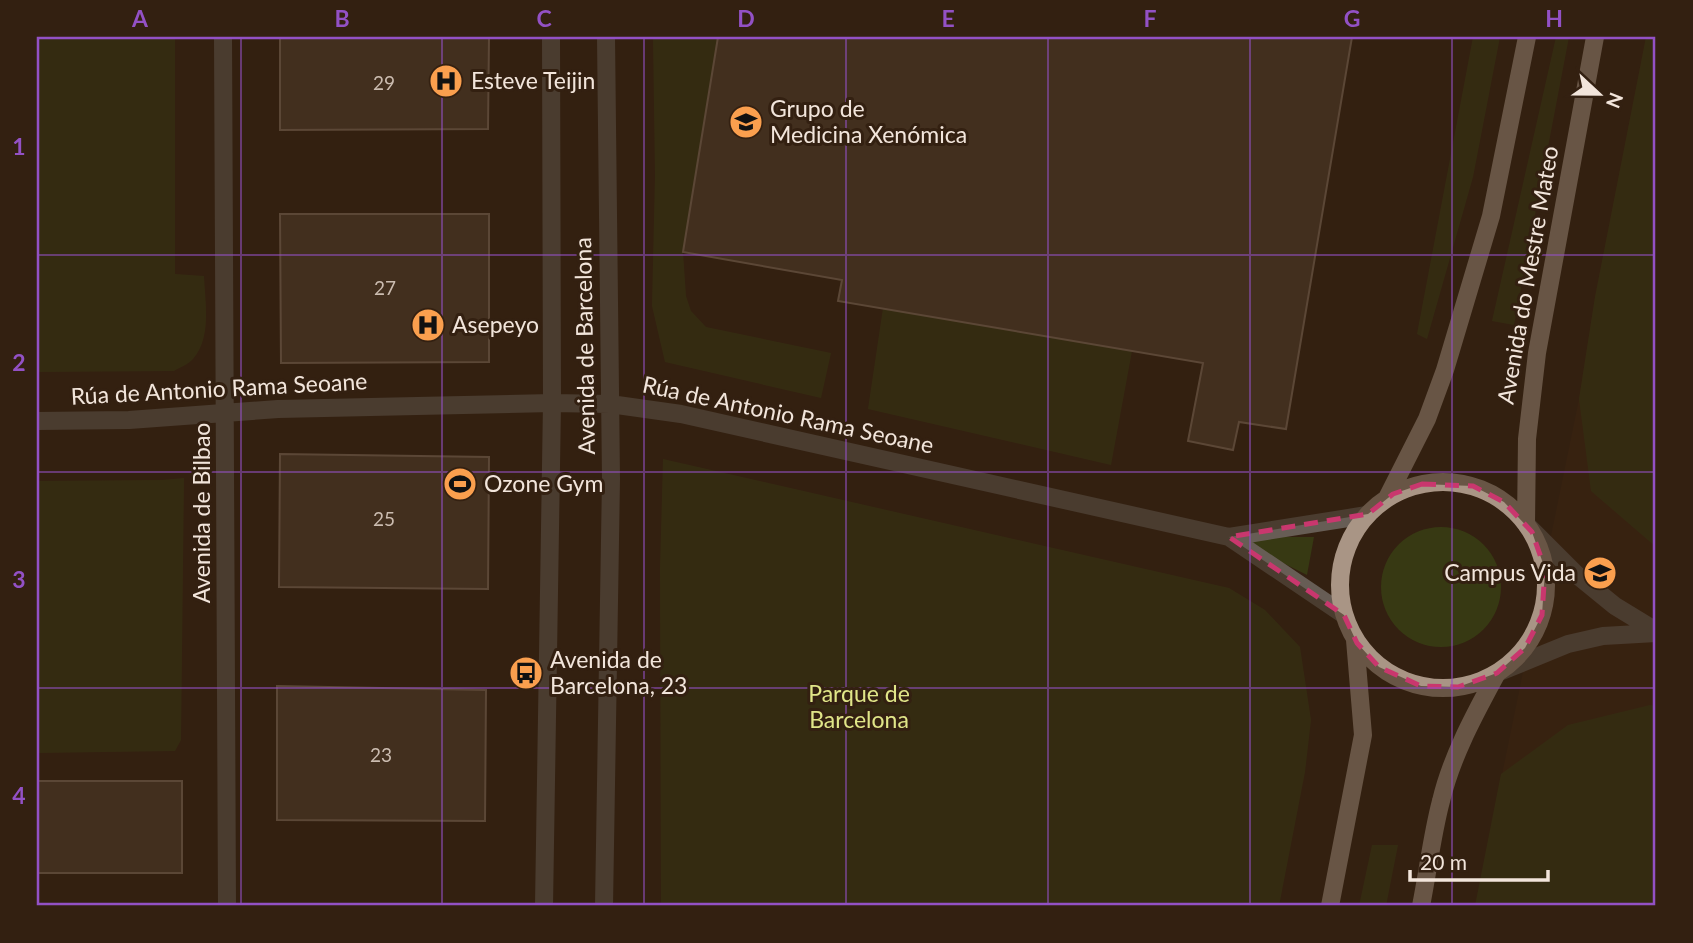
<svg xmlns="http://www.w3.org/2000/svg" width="1693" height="943" font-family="Lato,sans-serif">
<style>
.built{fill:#3d2411}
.green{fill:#373913}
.building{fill:#554030;stroke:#8d7564;stroke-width:2}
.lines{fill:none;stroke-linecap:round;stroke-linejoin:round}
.street{stroke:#675d55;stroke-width:18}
.primary{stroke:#a99585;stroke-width:18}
.marked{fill:none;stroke:#c9376e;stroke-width:5;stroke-dasharray:14 9;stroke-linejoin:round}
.grid{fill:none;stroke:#9351c5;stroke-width:2;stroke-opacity:0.55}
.labels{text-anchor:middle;stroke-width:6;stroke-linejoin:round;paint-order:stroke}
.number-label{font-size:19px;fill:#cbbcb0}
.poi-label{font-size:23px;fill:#f2e5db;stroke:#332011;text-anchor:start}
.street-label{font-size:23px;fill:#f2e5db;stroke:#332011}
.park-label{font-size:23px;fill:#e0e588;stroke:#332011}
.neatline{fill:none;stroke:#9351c5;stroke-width:2.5}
.grid-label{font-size:23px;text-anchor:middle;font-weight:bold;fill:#9351c5}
</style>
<rect width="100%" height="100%" fill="#332011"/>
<path class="built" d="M1646,37H1656V906H1475L1579,399L1595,297Z"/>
<path class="green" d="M37,37H175V274L204,276C205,301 212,338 193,359C189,364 179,368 174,371L37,372Z
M653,37H718L683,252L686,296L691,311L706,327L831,353L821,398L665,362L652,306L655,176Z
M1473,37H1500L1473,177L1427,339L1417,334Z
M1556,37H1569L1514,325L1492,321Z
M1646,37H1656V547L1591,491L1579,399L1595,297Z
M883,308L1132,351L1111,465L868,409Z
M663,459L1229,588L1265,610L1300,647L1311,720L1305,772L1279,906H661L660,569Z
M184,478L181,740L175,751L37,753V481L162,480Z
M1381 587a60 60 0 1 1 120 0a60 60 0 1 1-120 0Z
M1254,537H1314L1307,575L1251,547Z
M1650,705L1656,706V906H1475L1501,774L1568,725Z
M1372,845H1398L1386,906H1359Z"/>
<path class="building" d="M280,37H489L488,129L280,130Z
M718,37H1352L1286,429L1239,422L1233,450L1188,441L1203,363L838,301L842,280L683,252Z
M280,214H489V362L281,363Z
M280,454L489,457L488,589L279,587Z
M277,686L486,690L485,821L277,820Z
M37,781H182V873H37Z"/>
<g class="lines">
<path class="street" d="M223,37L227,906
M37,421L129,420L278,409L552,403L610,404L681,414L1229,537L1343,614
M1526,524L1577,575L1615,606L1656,631
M1229,537L1367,515
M1497,673L1568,644L1603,636L1656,633
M544,906L552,403L551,37
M604,906L611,479L606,37"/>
<path class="primary" d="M1340 585a103 103 0 1 1 206 0a103 103 0 1 1-206 0Z
M1387,498L1427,419L1445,370L1491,216L1527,37
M1526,524L1527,439L1537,353L1595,37
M1330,906L1363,735L1355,640
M1421,906C1428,871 1432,835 1441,801C1452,755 1475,714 1497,673"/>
</g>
<path d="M0 0H1693V943H0ZM1422,484L1473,486L1504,502L1532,532L1545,569L1542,615L1525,648L1497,673L1458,687L1421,686L1379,667L1357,643L1344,615L1229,537L1368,514L1393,494Z" fill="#332011" fill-opacity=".55" fill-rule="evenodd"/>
<path class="marked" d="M1422,484L1473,486L1504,502L1532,532L1545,569L1542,615L1525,648L1497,673L1458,687L1421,686L1379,667L1357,643L1344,615L1229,537L1368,514L1393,494Z"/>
<path class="grid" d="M241,37V906M442,37V906M644,37V906M846,37V906M1048,37V906M1250,37V906M1452,37V906M37,255H1656M37,472H1656M37,688H1656"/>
<defs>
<symbol id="hospital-disc" viewBox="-11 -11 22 22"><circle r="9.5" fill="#fa9f4e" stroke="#332011"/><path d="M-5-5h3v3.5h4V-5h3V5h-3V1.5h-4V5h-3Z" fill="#111"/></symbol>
<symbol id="university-disc" viewBox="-11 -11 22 22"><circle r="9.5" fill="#fa9f4e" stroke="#332011"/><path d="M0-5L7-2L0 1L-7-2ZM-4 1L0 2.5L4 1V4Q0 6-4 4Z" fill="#111"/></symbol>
<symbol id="stadium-disc" viewBox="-11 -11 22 22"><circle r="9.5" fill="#fa9f4e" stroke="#332011"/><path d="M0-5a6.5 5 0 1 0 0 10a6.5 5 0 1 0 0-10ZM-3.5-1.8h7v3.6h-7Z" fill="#111"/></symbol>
<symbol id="bus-disc" viewBox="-11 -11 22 22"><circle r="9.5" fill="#fa9f4e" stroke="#332011"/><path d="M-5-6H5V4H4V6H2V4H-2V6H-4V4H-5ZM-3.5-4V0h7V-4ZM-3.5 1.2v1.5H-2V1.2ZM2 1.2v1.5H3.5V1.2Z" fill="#111"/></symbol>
</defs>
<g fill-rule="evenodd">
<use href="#hospital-disc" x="427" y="62" width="38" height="38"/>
<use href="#university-disc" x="727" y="103" width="38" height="38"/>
<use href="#hospital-disc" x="409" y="306" width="38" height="38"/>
<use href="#stadium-disc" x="441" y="465" width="38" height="38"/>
<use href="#university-disc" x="1581" y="554" width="38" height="38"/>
<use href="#bus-disc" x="507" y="654" width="38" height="38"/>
</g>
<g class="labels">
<g class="number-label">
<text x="384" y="90">29</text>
<text x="385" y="295">27</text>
<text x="384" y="526">25</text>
<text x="381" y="762">23</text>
</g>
<g class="poi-label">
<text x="471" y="89">Esteve Teijin</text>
<text x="770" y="117">Grupo de<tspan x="770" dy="26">Medicina Xenómica</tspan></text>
<text x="452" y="333">Asepeyo</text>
<text x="484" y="492">Ozone Gym</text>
<text x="1576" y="581" text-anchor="end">Campus Vida</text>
<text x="550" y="668">Avenida de<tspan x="550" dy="26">Barcelona, 23</tspan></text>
</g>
<g class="street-label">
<text transform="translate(1528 275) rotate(-80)" y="8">Avenida do Mestre Mateo</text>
<text transform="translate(585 346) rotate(-91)" y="8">Avenida de Barcelona</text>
<text transform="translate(219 389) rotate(-3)" y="8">Rúa de Antonio Rama Seoane</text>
<text transform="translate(788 415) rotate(12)" y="8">Rúa de Antonio Rama Seoane</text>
<text transform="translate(202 513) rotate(-90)" y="8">Avenida de Bilbao</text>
</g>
<g class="park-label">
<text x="859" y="702">Parque de<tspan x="859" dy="26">Barcelona</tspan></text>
</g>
</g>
<rect width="1693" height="943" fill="none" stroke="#332011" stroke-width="77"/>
<g transform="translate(1599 94) rotate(112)" stroke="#332011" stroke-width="5" paint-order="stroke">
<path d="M0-5L12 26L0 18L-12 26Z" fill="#f2e5db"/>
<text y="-10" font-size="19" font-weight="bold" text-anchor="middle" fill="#f2e5db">N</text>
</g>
<path d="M1410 870v10h138v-10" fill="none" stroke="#f2e5db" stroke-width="3.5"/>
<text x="1420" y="870" font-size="21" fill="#f2e5db" stroke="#332011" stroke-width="5" paint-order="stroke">20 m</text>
<rect x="38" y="38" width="1616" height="866" class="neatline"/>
<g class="grid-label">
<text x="140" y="27">A</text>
<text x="342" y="27">B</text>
<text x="544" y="27">C</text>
<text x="746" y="27">D</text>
<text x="948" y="27">E</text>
<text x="1150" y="27">F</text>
<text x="1352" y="27">G</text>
<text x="1554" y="27">H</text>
<text x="19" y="155">1</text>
<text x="19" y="371">2</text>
<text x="19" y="588">3</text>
<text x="19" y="804">4</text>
</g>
</svg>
